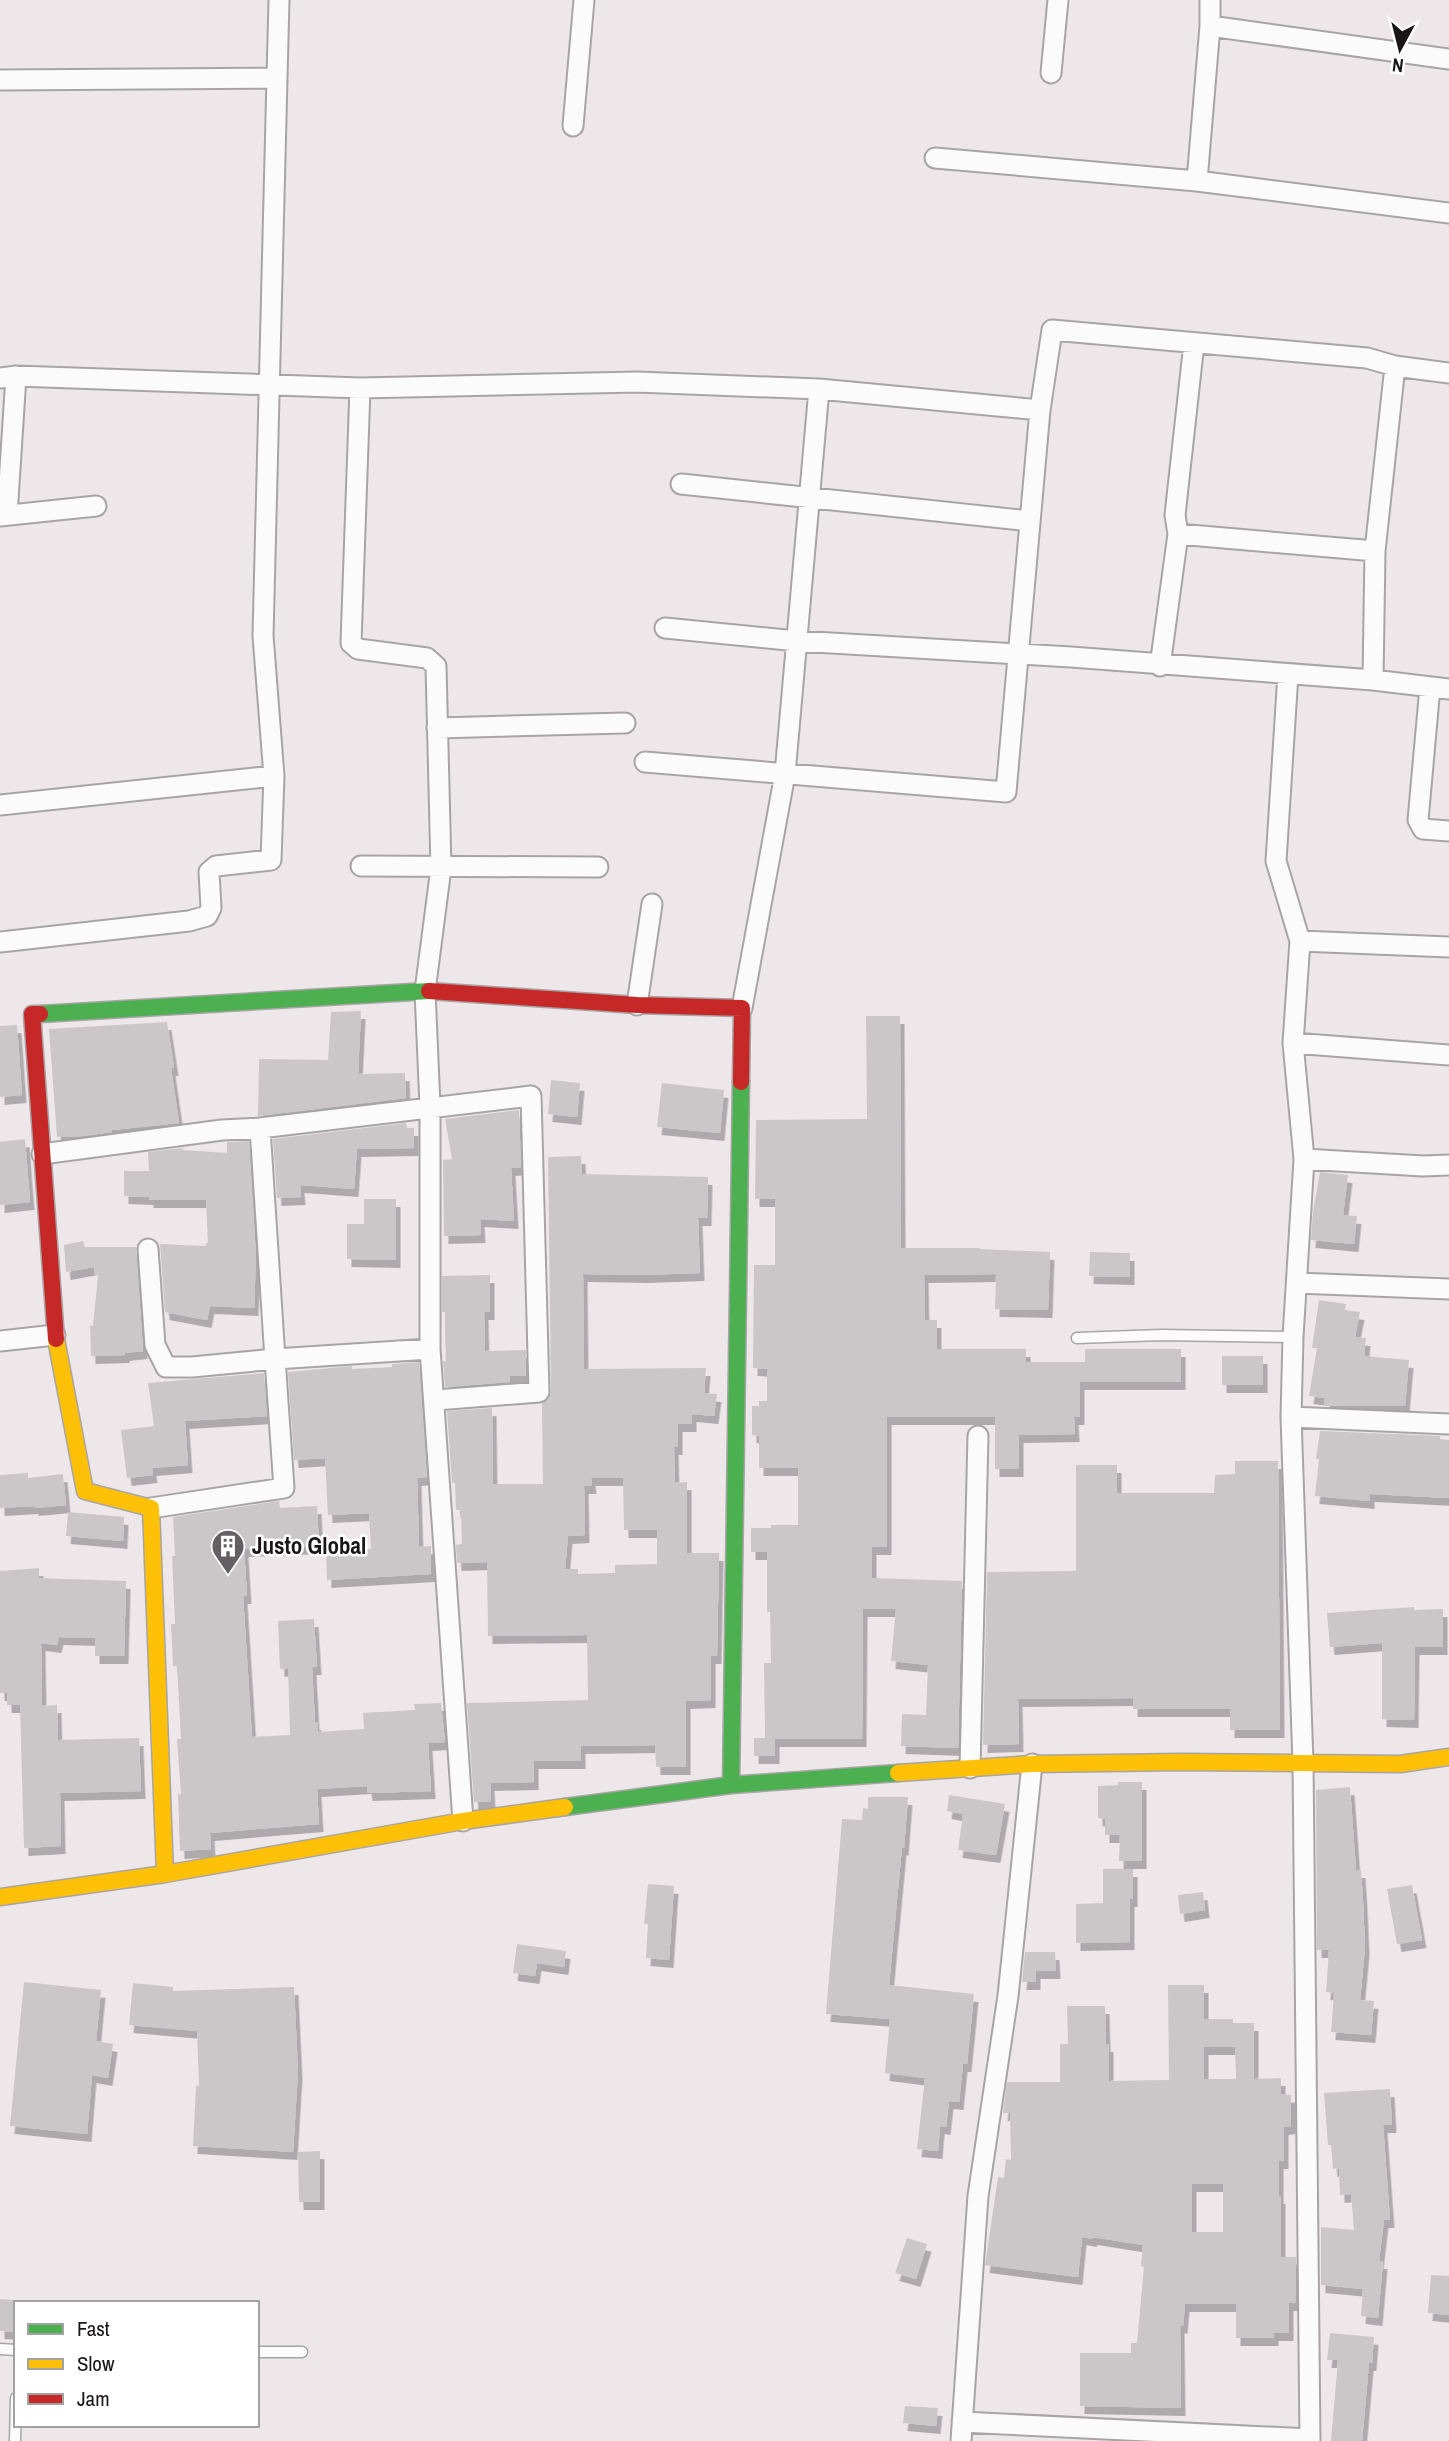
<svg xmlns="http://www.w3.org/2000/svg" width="1449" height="2441" font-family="'Archivo Narrow',sans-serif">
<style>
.building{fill:#cbc7c9;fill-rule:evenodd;filter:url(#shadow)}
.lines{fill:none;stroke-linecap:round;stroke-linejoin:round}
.lane-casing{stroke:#a8a4a6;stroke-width:13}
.street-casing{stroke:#a8a4a6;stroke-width:23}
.fast-casing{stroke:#a8a4a6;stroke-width:19}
.slow-casing{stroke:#a8a4a6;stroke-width:19}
.jam-casing{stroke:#a8a4a6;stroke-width:19}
.lane{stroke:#fcfbfc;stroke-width:10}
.street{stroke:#fcfbfc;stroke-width:19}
.fast{stroke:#4caf50;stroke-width:16}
.slow{stroke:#ffc107;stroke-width:16}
.jam{stroke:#c62828;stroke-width:16}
.labels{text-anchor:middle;stroke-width:5;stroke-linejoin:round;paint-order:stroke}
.poi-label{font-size:23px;font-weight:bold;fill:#1a1618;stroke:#fff;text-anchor:start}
</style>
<defs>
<filter id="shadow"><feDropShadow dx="4.5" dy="8" stdDeviation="0" flood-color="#0004"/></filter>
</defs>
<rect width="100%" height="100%" fill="#ede7ea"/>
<path class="building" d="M361,1011L358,1074L405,1073L406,1098L258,1116L259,1059L328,1060L331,1012Z
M866,1016H900L901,1248H980V1249L1050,1252L1048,1310L995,1309L996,1274L924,1275L925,1320H937V1349H1026V1362H1085V1349H1181V1382H1080V1417H1074L1075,1434L1019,1435V1469H995V1417H887V1547H872V1578L962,1581L958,1748L901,1746L902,1714L926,1715L928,1665L891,1661L896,1609H863L862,1739H775V1756H754V1738H765L764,1663H771L770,1612H767V1552H751V1528H771V1525H798V1468H759V1436L752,1435V1406H759V1401H767V1369L753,1368L754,1265H775V1199H755L756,1120L867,1119Z
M167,1022L174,1068H171L179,1123L112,1130V1132L83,1136L57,1137L49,1029Z
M17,1025L22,1095L0,1097V1026Z
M551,1080L580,1083L577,1117L548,1114Z
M662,1083L724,1090L720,1133L657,1127Z
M519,1110L521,1167L511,1168L514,1221L480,1219L481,1235L444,1236L443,1160L452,1159L445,1119Z
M406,1123L407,1128H414V1148L357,1149L354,1189L300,1185L301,1197L277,1198L273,1139Z
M25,1139L30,1202L0,1205V1142Z
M249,1141L256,1257L254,1308L210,1306L207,1320L165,1312L160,1244L206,1246V1243H208L206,1200H149V1197L124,1196V1171H149L148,1152L183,1148V1150L227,1153V1142Z
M581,1156L582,1174L708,1177L707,1218H698L700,1273L643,1275L583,1274L584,1369L706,1368L704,1393L717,1394L714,1416L692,1414V1424H678V1447H674L675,1483L687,1482V1553H719L717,1656H711V1700L686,1701V1767H656L655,1745L581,1746V1761H534V1782L490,1783L491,1801L474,1802L467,1703L588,1700L587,1635L488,1636L487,1562L457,1563L456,1545L462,1544L461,1510H456L455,1483H452L447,1411L492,1408L493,1484H543L542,1404L549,1398L551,1392L548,1157ZM591,1478H623L624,1530H657V1564L615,1565V1573L578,1574V1569H565L568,1536L585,1535L584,1486H592Z
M1320,1172L1348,1175L1343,1215L1357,1216L1354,1244L1311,1240L1313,1212Z
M364,1199H396V1260L347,1259V1224H364Z
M83,1241L85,1247H136L143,1351L125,1353V1355L91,1356L90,1326H93L98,1275H94V1267L66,1272L64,1245Z
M1090,1252L1130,1253V1277L1089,1276Z
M490,1275V1312H484L485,1351L526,1350V1376H510V1382L445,1387L443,1361H446L445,1329V1312H442V1276Z
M1319,1300L1346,1304L1345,1310L1360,1312L1355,1337L1366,1338L1364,1356L1409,1360L1405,1406H1324L1325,1398L1309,1396L1317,1348H1312Z
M1222,1356H1263V1385H1222Z
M419,1362L427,1477L417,1478L419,1547L431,1546V1574L327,1580L326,1552L371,1549L369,1513L328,1515L325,1458L294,1460L288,1372L352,1366V1369L392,1367V1364Z
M264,1373L267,1416L185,1421L188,1465L152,1468L153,1475L127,1478L121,1430L154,1426L148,1383Z
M1320,1431L1440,1436V1439L1449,1440V1498L1370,1494V1501L1315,1496L1319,1459H1316Z
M1235,1461H1278L1280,1730H1230V1709H1133V1698L1018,1699L1019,1744L983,1745L987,1572L1076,1571V1465H1117V1493H1214L1215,1475L1235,1474Z
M28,1473V1478L63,1474L66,1505L34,1508V1506L0,1508V1475Z
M279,1501L280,1508L317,1506L319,1546L244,1549L247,1596H243L252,1737L290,1735L288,1668L280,1669L278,1621L314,1619L317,1667H312L315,1722H317L318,1732L364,1729L363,1713L415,1710L414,1704L441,1703L445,1742L428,1743L431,1791L368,1793L367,1786L317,1789L319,1824L210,1833L211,1849L180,1851L178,1794H181L177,1739H181L177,1666H173L171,1624H175L172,1556H175L173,1517Z
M68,1512L124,1517L123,1541L66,1536Z
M39,1568V1578L126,1581L124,1656H95V1638L59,1637L57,1645L41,1643L42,1706L57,1705L58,1740L139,1738L141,1791L60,1793L61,1846L24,1848L20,1705H7V1693H0V1571Z
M1414,1607V1610L1443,1609V1647H1415L1414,1720L1382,1719V1643L1330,1647L1327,1613Z
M1118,1782H1142V1861H1119L1120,1835H1105V1819L1098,1818V1786L1118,1785Z
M1350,1787L1356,1870H1361L1363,1901L1365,1948L1360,2000L1374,2001L1371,2035L1331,2032L1334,1993L1326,1992L1329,1950H1317L1316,1790Z
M949,1795L1005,1804L996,1855L958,1850L963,1814L947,1811Z
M868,1797H908L904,1848L902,1847L889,1985L974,1994L967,2064H963L959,2102L949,2101L946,2127L940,2126L938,2151L917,2149L925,2078L885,2073L890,2019L826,2014L842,1819L862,1820L863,1808L868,1809Z
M1103,1869H1133V1899H1130V1942L1076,1943V1904L1103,1903Z
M648,1884L674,1886L669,1960L646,1958L648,1924H644Z
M1412,1885L1422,1940L1397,1944L1387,1889Z
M1203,1892L1205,1910L1180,1914L1178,1895Z
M517,1944L566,1951L564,1967L537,1963L535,1976L513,1973Z
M1025,1952H1055L1056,1971H1036V1982H1022Z
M24,1982L101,1990L96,2041L113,2044L108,2078L92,2075L87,2134L10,2126Z
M133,1983L173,1987V1991L294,1987L298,2071L293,2152L193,2146L196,2086H199L197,2031L129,2025Z
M1168,1985H1204V2019H1233V2023H1254V2079L1281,2078V2094L1291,2095V2126L1284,2127V2161H1279V2196H1281V2257H1296V2303H1289V2333H1274V2338H1236V2304H1185L1183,2326L1180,2325L1181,2408L1080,2406V2353H1131V2343H1137L1144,2267L1141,2266L1143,2245L1093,2237L1092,2239L1082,2237L1078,2277L985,2265L998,2177L1004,2178L1006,2159L1011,2160L1010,2113H1003L1007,2082H1060V2044H1068L1067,2006H1105L1106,2044H1109V2081L1169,2080ZM1204,2047H1235L1236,2079H1204ZM1192,2184H1223V2232H1192Z
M1390,2089L1392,2125H1383L1390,2220H1384L1379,2261H1383L1378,2318L1361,2316L1363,2289L1321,2285V2227L1354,2230L1351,2194L1340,2195L1339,2168L1333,2169L1331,2145H1328L1324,2093Z
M320,2151V2202H299L298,2152Z
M907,2238L927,2244L916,2279L895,2273Z
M1431,2275L1449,2276V2315L1428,2313Z
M0,2299L16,2300V2332L0,2331Z
M1330,2333L1374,2337L1372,2363H1369L1362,2441H1331L1338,2360H1327Z
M905,2406L938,2408L936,2426L903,2423Z"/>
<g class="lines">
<defs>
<path id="lane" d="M1077,1338L1161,1335L1293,1337
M0,2349L16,2350
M257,2352H302
M15,2441L16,2398"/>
<path id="street" d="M1210,0V26L1197,181L1449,213
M1210,26L1449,59
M1051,73L1058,0
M0,80L277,78L279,0
M573,126L584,0
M935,158L1197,181
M1395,366L1449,373
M0,378L16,376L360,388L351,643L358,649L427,658L436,666L441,868L425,991L430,1106V1349L463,1821
M360,388L637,382L819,389L785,774L742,1008
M1040,410L1052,330L1367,358L1395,366L1375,551L1373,680
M681,484L1030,521
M7,515L16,376
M0,516L96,506
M1178,534L1375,551
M665,628L797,641L1071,657L1373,680L1449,689
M1160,666L1178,534L1175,515L1194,343
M1288,674L1276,861L1300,941L1293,1043L1304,1159L1293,1337L1291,1417L1303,1763L1310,2441
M1430,687L1418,820L1423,829L1449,831
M437,728L625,723
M645,762L1006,792L1040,410L819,389
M274,776L263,636L277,78
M0,805L274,776L271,860L216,866L209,872L211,908L207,916L189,921L0,942
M361,866L598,867
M1300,941L1449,947
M637,1005L652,904
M1293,1043L1449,1055
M42,1154L222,1130L260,1128L531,1096L539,1392L436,1400
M1304,1159L1423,1166L1449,1165
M148,1249L155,1345L166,1367H192L275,1359L260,1128
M1297,1283L1449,1289
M0,1341L55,1335
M1291,1417L1449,1424
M151,1508L284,1488L275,1359L430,1349
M970,1768L978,1436
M962,2422L1310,2439
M961,2441L978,2196L1008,1996L1032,1764"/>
<path id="fast" d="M40,1014L429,991
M731,1785L741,1082
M565,1807L731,1785L898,1773"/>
<path id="slow" d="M56,1339L85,1491L151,1508L165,1874
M898,1773L1032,1764L1181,1762L1400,1764L1449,1757
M0,1897L165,1874L463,1821L565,1807"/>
<path id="jam" d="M429,991L637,1005L742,1008L741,1082
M40,1014H32L56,1339"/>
</defs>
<use href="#lane" class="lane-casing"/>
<use href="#street" class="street-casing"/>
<use href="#fast" class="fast-casing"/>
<use href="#slow" class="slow-casing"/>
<use href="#jam" class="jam-casing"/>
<use href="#lane" class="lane"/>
<use href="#street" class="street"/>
<use href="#fast" class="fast"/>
<use href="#slow" class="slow"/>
<use href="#jam" class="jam"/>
</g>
<defs>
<symbol id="building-pin" viewBox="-11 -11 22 30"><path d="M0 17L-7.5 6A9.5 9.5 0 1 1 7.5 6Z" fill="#645f62" stroke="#fff"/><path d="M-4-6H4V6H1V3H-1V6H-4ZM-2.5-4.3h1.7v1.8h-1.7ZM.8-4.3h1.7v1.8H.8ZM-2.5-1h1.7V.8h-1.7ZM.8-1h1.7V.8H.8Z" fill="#fff"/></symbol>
</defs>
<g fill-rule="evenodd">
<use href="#building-pin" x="209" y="1527" width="38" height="52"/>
</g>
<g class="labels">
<g class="poi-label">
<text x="252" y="1554">Justo Global</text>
</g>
</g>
<rect x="14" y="2301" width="245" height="126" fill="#ffffff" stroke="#a3a2a3" stroke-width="2"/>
<rect x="28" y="2324" width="35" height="10" fill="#4caf50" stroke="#a3a2a3" stroke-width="2"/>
<text x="77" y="2336" font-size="21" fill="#1a1618">Fast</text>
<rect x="28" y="2359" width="35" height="10" fill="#ffc107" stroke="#a3a2a3" stroke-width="2"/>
<text x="77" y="2371" font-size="21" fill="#1a1618">Slow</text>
<rect x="28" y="2394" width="35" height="10" fill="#c62828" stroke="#a3a2a3" stroke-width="2"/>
<text x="77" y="2406" font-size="21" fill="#1a1618">Jam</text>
<g transform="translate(1400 49) rotate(187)" stroke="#ffffff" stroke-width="5" paint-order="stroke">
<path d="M0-5L12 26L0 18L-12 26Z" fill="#1a1618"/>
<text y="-10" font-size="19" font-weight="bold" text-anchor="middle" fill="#1a1618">N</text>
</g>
</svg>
